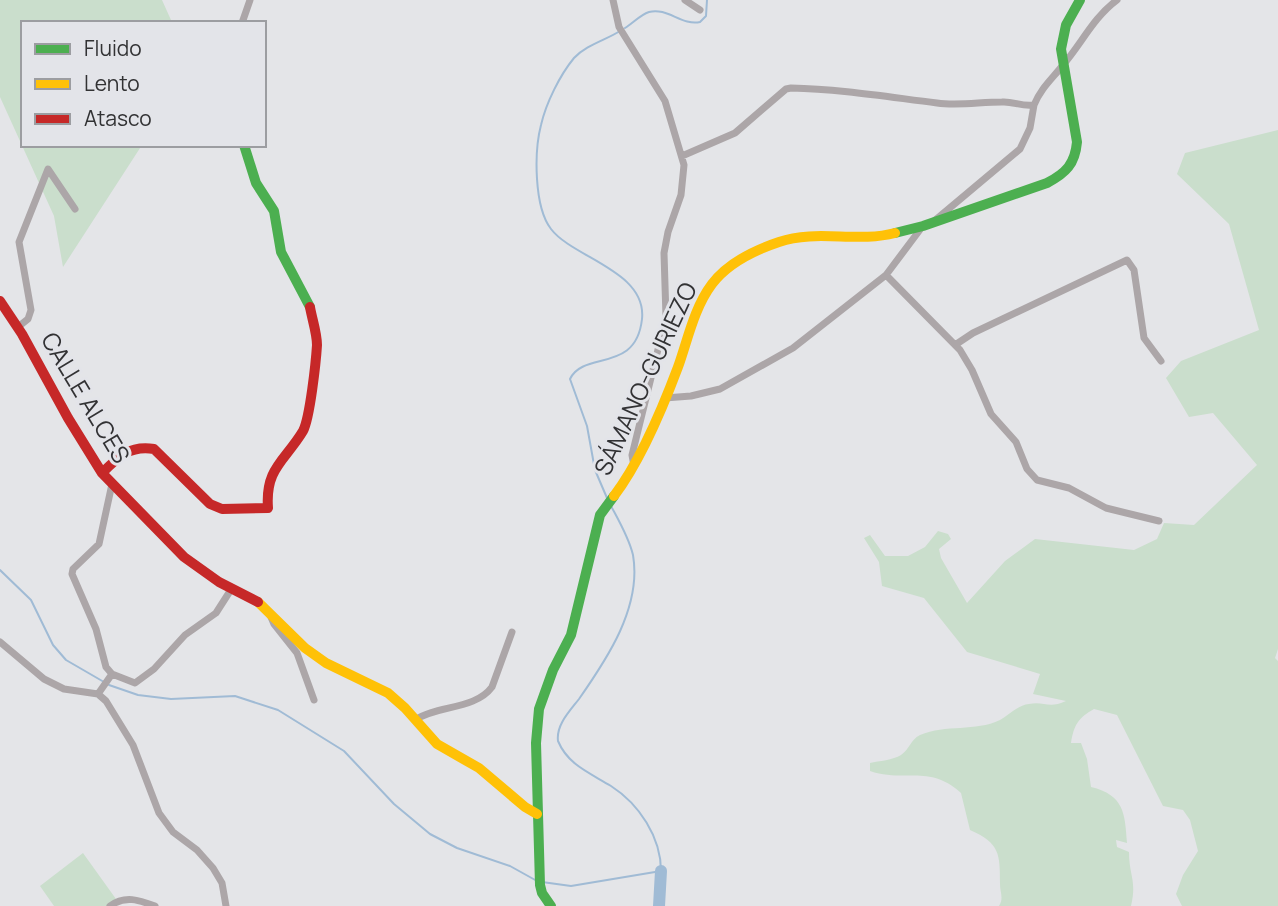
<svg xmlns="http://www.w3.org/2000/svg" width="1278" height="906" font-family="Manrope,sans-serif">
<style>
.green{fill:#cadecc}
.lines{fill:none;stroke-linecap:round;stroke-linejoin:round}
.stream{stroke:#a0bbd5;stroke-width:2}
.river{stroke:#a0bbd5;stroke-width:12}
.street{stroke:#aca6a8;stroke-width:7}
.fast{stroke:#4caf50;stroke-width:10}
.slow{stroke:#ffc107;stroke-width:10}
.jam{stroke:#c62828;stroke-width:10}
.labels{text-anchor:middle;stroke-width:6;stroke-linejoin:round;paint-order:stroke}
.street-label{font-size:24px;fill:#323234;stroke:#e3e4e9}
</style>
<rect width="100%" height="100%" fill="#e4e5e8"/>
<path class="green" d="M0,0H162L171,20V23H23V145H142L63,267L54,216L0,97Z
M1278,130V649L1275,658L1278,661V906H1182L1176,894L1183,875L1198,851L1190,820L1183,810L1163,806L1117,715L1094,709C1078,718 1074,725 1071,743H1081L1087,759L1091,787C1124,795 1125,813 1127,843L1116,840L1117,847L1129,852C1129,876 1137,880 1131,906H999C1004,898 1000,893 1000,884C1000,854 1000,843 970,830L961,793C929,764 905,783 870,771V763C879,761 893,760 901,755C910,749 910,740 920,735C946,724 975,732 1000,720C1009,715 1018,705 1029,704C1044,701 1049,709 1066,701L1033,694L1040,674L967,652L924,598L882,586L879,562L864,538L870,535L885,556H908L925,547L938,531L948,534L951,539L939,549L941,558L967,603L1005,561L1035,539L1134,550L1157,539L1164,523L1194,525L1257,465L1213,413L1189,417L1166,378L1181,361L1259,330L1229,224L1177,174L1185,153Z
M83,853L116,899L107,906H54L40,886Z"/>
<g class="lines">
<path class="stream" d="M625,28C633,23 640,15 649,12C667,7 682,26 700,22L706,16L707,0
M607,498L595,470L587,426L570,379C584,350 636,374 642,319C647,271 573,258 551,229C534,207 534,152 541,125C546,103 560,75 574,58C586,45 606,40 620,31
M0,570L31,600L53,645L66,660L104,682
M109,685L138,695L171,699L235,696L278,710L344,751L394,804L430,834L457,848L510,866L537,881
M542,882L571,886L661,871C661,837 639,804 611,786C590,773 568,765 558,741C556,725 569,712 579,699C607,659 642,607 633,555C629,538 619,521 611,506"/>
<path class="river" d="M659,906L661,871"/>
<path class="street" d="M613,0L619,27L665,101L684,165L681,195L668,232L664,253L666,317L632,455L634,466
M685,0L700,10
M242,23L250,0
M682,156L735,133L786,89L791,88C840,89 888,97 937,103C958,106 980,102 1002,102C1013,101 1022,107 1034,105C1041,88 1052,79 1063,65C1082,43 1093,18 1117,0
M933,222L1020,149L1030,128L1034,105
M886,275L960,350L972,370L991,414L1016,442L1027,469L1037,480L1069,488L1106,508L1159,521
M18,327L28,319L31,310L19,242L48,169L75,209
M955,345L973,333L1127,260L1134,270L1144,338L1161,361
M665,398L691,396L720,389L793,348L886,275L922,227
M112,484L99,544L73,569L72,574L96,629L106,667L112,674L135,683L154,669L185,635L216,613L232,588
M271,617L274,624L297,653L314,700
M0,642L44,679L64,689L98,694L106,701L133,745L159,813L173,832L197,850L213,868L222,883L226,906
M98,694L112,674
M415,720C437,705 475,710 492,687L512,632
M110,906C125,895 139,900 155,906"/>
<path class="fast" d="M244,145L256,183L274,211L281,252L310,307
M895,233L923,226L1047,183C1066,173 1075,164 1077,142L1061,49L1066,25L1080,0
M551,906L542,893L540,885L536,743L539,709L553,670L571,635L600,515L614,496"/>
<path class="slow" d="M614,496C639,463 663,407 678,367C688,339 694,308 712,284C728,263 755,250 779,242C816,229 857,243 895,233
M258,602L305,648L326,663L388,693L405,708L437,744L479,768L525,807L537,814"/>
<path class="jam" d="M0,301L22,334L68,418L102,473L184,557L219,582L258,602
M102,473C118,457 130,445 154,449L210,504L222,509L268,508C265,468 285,461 303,431C310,418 316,361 317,345C317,333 312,319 310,307"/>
</g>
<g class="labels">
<g class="street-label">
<text transform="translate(646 379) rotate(-65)" y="8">SÁMANO-GURIEZO</text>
<text transform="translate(85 398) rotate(59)" y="8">CALLE ALCES</text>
</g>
</g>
<rect x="21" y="21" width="245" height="126" fill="#e3e4e9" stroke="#9c9da1" stroke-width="2"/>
<rect x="35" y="44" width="35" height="10" fill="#4caf50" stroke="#9c9da1" stroke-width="2"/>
<text x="84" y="56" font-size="21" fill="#323234">Fluido</text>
<rect x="35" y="79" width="35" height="10" fill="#ffc107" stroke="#9c9da1" stroke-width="2"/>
<text x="84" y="91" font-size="21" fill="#323234">Lento</text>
<rect x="35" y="114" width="35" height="10" fill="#c62828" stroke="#9c9da1" stroke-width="2"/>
<text x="84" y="126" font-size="21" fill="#323234">Atasco</text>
</svg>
